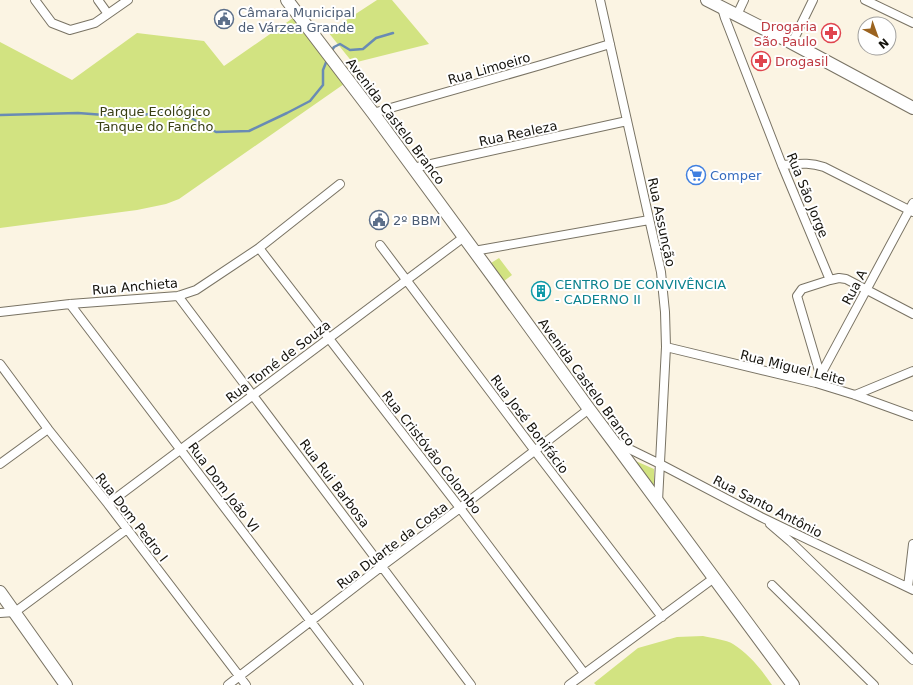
<svg xmlns="http://www.w3.org/2000/svg" width="913" height="685" font-family="'DejaVu Sans',sans-serif">
<style>
.green{fill:#d2e381}
.lines{fill:none;stroke-linecap:round;stroke-linejoin:round}
.stream{stroke:#698bb4;stroke-width:2.5}
.street-casing{stroke:#797364;stroke-width:10}
.secondary-casing{stroke:#797364;stroke-width:14}
.street{stroke:#fff;stroke-width:8}
.secondary{stroke:#fff;stroke-width:12}
.labels{text-anchor:middle;stroke-width:4;stroke-linejoin:round;paint-order:stroke}
.service-label{font-size:13px;fill:#4e5e75;stroke:#fff;text-anchor:start}
.health-label{font-size:13px;fill:#be3a42;stroke:#fff;text-anchor:end}
.street-label{font-size:13px;fill:#14120c;stroke:#fff}
.park-label{font-size:13px;fill:#393f15;stroke:#fff}
.shop-label{font-size:13px;fill:#366cbe;stroke:#fff;text-anchor:start}
.culture-label{font-size:13px;fill:#0d838f;stroke:#fff;text-anchor:start}
</style>
<rect width="100%" height="100%" fill="#fbf4e3"/>
<path class="green" d="M377,0H392L429,44L353,63L328,32Z
M293,18L344,84L179,199L166,204L137,210L0,228V42L72,80L137,33L204,41L224,66Z
M499,258L512,275L504,281L491,263Z
M631,459L654,469V489Z
M703,636C711,638 727,640 733,644C749,654 762,670 772,685H596L594,683L638,648L677,637Z"/>
<g class="lines">
<path class="stream" d="M331,52L334,47L340,44L350,50L363,49L376,38L393,33
M0,115L78,113L131,117L167,111
M179,115L193,119L216,132L249,131L287,113L310,101L323,85V70L327,60"/>
<defs>
<path id="street" d="M35,0L52,23L70,30L95,23L128,0
M98,0L108,14
M600,0L661,272L665,312L666,347L658,501
M865,0L913,23
M722,8L725,18L782,165L830,280
M737,15L744,0
M792,43L813,0
M373,113L541,65L610,44
M782,165C799,164 808,162 824,167L913,212
M413,168L627,121
M380,245L535,451L662,617
M259,248L460,508L584,673
M474,251L649,220
M178,296L471,685
M70,304L359,685
M0,312L70,304L178,296L196,290L259,248L340,184
M666,347L816,383L855,395L913,416
M0,364L48,429L108,504L246,685
M820,374L797,296L802,289L830,280L839,278L846,279L913,314
M820,376L913,203
M855,395L913,371
M615,442L660,464L761,517L913,590
M0,464L48,429
M108,504L464,237
M770,524L791,542L913,660
M772,585L874,685
M908,587L913,544
M0,613L15,612L127,529
M228,685L382,566L460,508L589,409
M569,685L714,578"/>
<path id="secondary" d="M287,0L373,113L497,282L589,409L613,441L793,685
M707,0L792,43L913,108
M0,592L66,685"/>
</defs>
<use href="#street" class="street-casing"/>
<use href="#secondary" class="secondary-casing"/>
<use href="#street" class="street"/>
<use href="#secondary" class="secondary"/>
</g>
<defs>
<symbol id="civic-ring" viewBox="-11 -11 22 22"><circle r="9.5" fill="#fff" stroke="#5c6f8a" stroke-width="1.5"/><path d="M-.6-6.5H3V-4.5H.6V-3L4-1V1h2V6H-6V1h2V-1L-.6-3ZM-1.2 2.5V6h2.4V2.5Z" fill="#5c6f8a"/></symbol>
<symbol id="pharmacy-ring" viewBox="-11 -11 22 22"><circle r="9.5" fill="#fff" stroke="#e0444e" stroke-width="1.5"/><path d="M-2-6h4v4h4v4h-4v4h-4v-4h-4v-4h4Z" fill="#e0444e"/></symbol>
<symbol id="supermarket-ring" viewBox="-11 -11 22 22"><circle r="9.5" fill="#fff" stroke="#3f7fe0" stroke-width="1.5"/><path d="M-6-5.5h2.5l.6 2H6L4.5 2H-2.5L-4.4-4H-6ZM-1.5 3.2a1.3 1.3 0 1 0 .1 0ZM3 3.2a1.3 1.3 0 1 0 .1 0Z" fill="#3f7fe0"/></symbol>
<symbol id="building-ring" viewBox="-11 -11 22 22"><circle r="9.5" fill="#fff" stroke="#0f9aa8" stroke-width="1.5"/><path d="M-4-6H4V6H1V3H-1V6H-4ZM-2.5-4.3h1.7v1.8h-1.7ZM.8-4.3h1.7v1.8H.8ZM-2.5-1h1.7V.8h-1.7ZM.8-1h1.7V.8H.8Z" fill="#0f9aa8"/></symbol>
</defs>
<g fill-rule="evenodd">
<use href="#civic-ring" x="213" y="8" width="22" height="22"/>
<use href="#pharmacy-ring" x="820" y="22" width="22" height="22"/>
<use href="#pharmacy-ring" x="750" y="50" width="22" height="22"/>
<use href="#supermarket-ring" x="685" y="164" width="22" height="22"/>
<use href="#civic-ring" x="368" y="209" width="22" height="22"/>
<use href="#building-ring" x="530" y="280" width="22" height="22"/>
</g>
<g class="labels">
<g class="service-label">
<text x="238" y="17">Câmara Municipal<tspan x="238" dy="15">de Várzea Grande</tspan></text>
<text x="393" y="225">2º BBM</text>
</g>
<g class="health-label">
<text x="817" y="31">Drogaria<tspan x="817" dy="15">São Paulo</tspan></text>
<text x="775" y="66" text-anchor="start">Drogasil</text>
</g>
<g class="street-label">
<text transform="translate(489 68) rotate(-16)" y="5">Rua Limoeiro</text>
<text transform="translate(396 121) rotate(53)" y="5">Avenida Castelo Branco</text>
<text transform="translate(518 133) rotate(-12)" y="5">Rua Realeza</text>
<text transform="translate(808 195) rotate(68)" y="5">Rua São Jorge</text>
<text transform="translate(662 222) rotate(78)" y="5">Rua Assunção</text>
<text transform="translate(135 286) rotate(-5)" y="5">Rua Anchieta</text>
<text transform="translate(854 287) rotate(-62)" y="5">Rua A</text>
<text transform="translate(278 361) rotate(-37)" y="5">Rua Tomé de Souza</text>
<text transform="translate(793 367) rotate(14)" y="5">Rua Miguel Leite</text>
<text transform="translate(587 382) rotate(54)" y="5">Avenida Castelo Branco</text>
<text transform="translate(530 424) rotate(53)" y="5">Rua José Bonifácio</text>
<text transform="translate(432 452) rotate(52)" y="5">Rua Cristóvão Colombo</text>
<text transform="translate(335 483) rotate(53)" y="5">Rua Rui Barbosa</text>
<text transform="translate(224 487) rotate(53)" y="5">Rua Dom João VI</text>
<text transform="translate(768 506) rotate(27)" y="5">Rua Santo Antônio</text>
<text transform="translate(132 517) rotate(52)" y="5">Rua Dom Pedro I</text>
<text transform="translate(392 545) rotate(-37)" y="5">Rua Duarte da Costa</text>
</g>
<g class="park-label">
<text x="155" y="116">Parque Ecológico<tspan x="155" dy="15">Tanque do Fancho</tspan></text>
</g>
<g class="shop-label">
<text x="710" y="180">Comper</text>
</g>
<g class="culture-label">
<text x="555" y="289">CENTRO DE CONVIVÊNCIA<tspan x="555" dy="15">- CADERNO II</tspan></text>
</g>
</g>
<g transform="translate(877 36) rotate(139)"><circle r="19" fill="#ffffff" stroke="#a1a09e"/>
<path d="M0-3L7 15L0 10L-7 15Z" fill="#9b631f"/>
<text y="-6" font-size="11" font-weight="bold" text-anchor="middle" fill="#14120c">N</text>
</g>
</svg>
